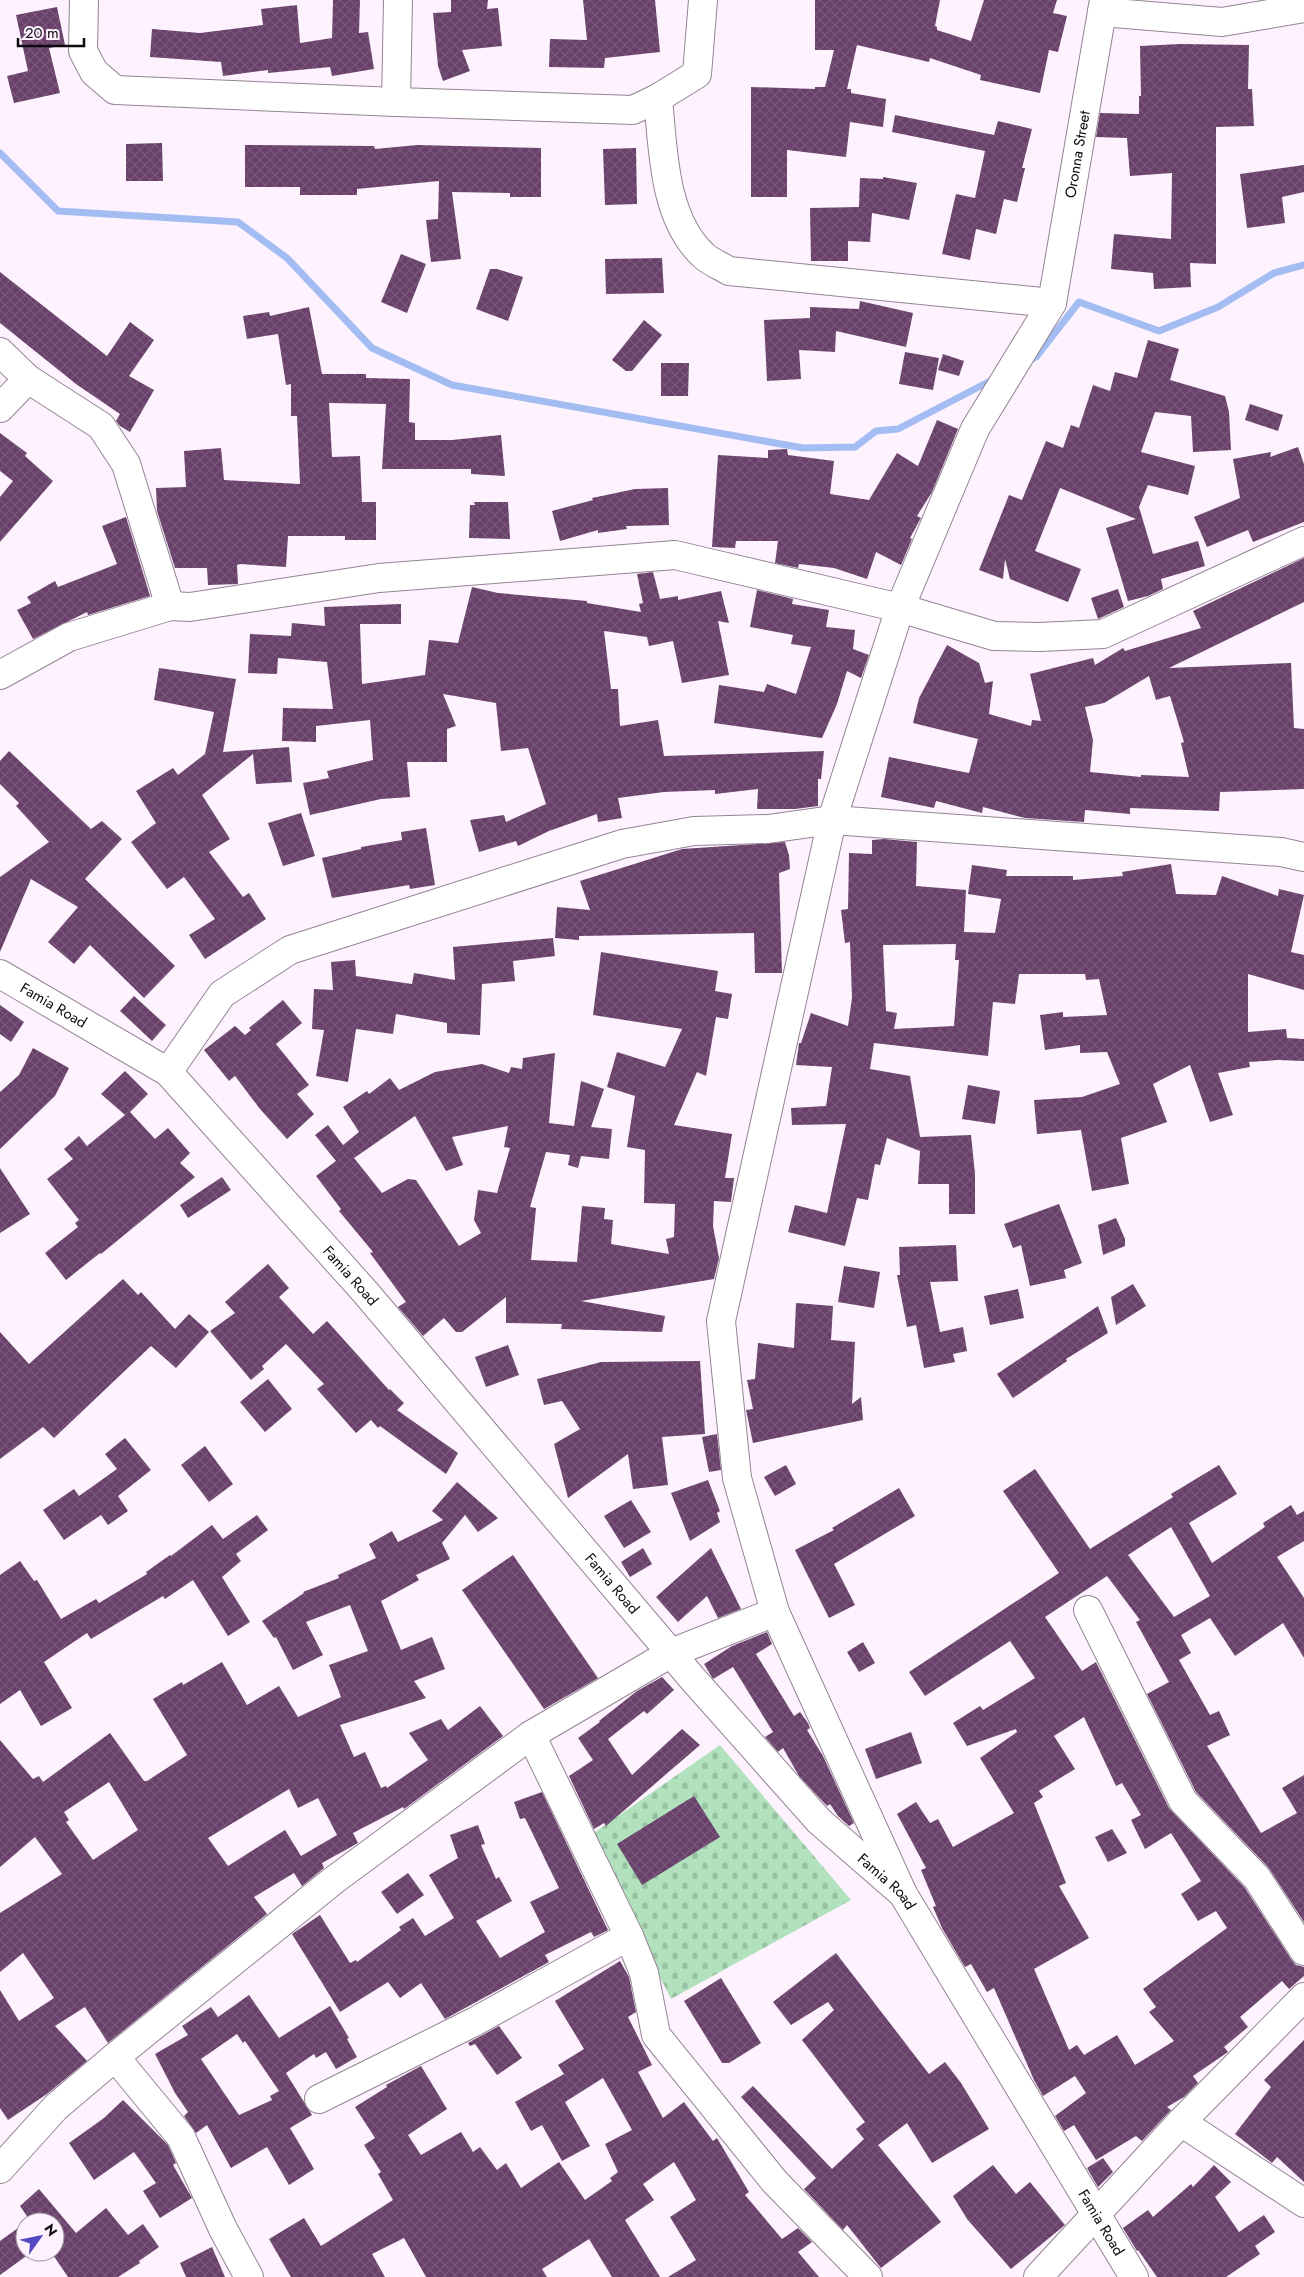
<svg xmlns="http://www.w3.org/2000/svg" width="1304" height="2277" font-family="Jost,sans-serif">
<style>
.cemetery{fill:url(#cemetery-stones)}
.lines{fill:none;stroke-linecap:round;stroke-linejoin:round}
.stream{stroke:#a3bdf3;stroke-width:7}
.building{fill:url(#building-cross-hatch);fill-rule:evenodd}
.minor-casing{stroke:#938494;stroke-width:30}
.minor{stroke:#fff;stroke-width:28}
.labels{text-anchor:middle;stroke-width:5;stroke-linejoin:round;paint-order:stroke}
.street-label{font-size:15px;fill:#0f0a0f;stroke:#fdf2fd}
</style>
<defs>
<pattern id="cemetery-stones" width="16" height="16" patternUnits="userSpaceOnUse" patternTransform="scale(1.25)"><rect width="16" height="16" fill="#b1e1bd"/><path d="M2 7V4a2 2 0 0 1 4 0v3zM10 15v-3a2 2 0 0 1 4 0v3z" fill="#97c0a1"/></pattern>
<pattern id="building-cross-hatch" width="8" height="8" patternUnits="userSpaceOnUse" patternTransform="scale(1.25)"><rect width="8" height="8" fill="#68406a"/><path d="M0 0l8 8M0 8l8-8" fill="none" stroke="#785879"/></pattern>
</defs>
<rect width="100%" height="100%" fill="#fdf2fd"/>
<path class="cemetery" d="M720,1745L851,1900L671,1999L595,1849L591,1835Z"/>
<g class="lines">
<path class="stream" d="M0,153L58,211L238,222L287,258L372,348L452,385L803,448L855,447L876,431L898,429L994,379
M1027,362L1036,357L1079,302L1159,331L1218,307L1274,273L1304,265"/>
</g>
<path class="building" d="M333,0H360L359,33L368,32L374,69L332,76L330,67L268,73V70L223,76L221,62L150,57L152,29L200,33L263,25L261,9L297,5L300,43L332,38Z
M451,0H488L487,9L498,8L502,46L462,50L470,71L443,81L438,66L433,13L451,12Z
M583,0H655L660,52L605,58L604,68L549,67L550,39L587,40Z
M815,0H940L935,26L937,27V30L971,41L984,0H1057L1053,13L1067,16L1058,52L1049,50L1040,93L980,80L981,75L930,58L929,62L857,45L847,89H851V93L886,99L883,127L850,122L846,157L787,150V197H751V87L815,89V87H825L834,50H815Z
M57,7L65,45L49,48L60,93L14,103L7,76L28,71L16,15Z
M1180,44L1249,45L1248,89H1252L1254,126L1216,127V264L1190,263L1191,287L1154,289L1153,273L1111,269L1114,234L1171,239L1172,173L1130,176L1127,138L1096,137L1100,113L1139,114V96H1141L1140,46Z
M895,115L994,135L998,121L1032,129L1022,168H1025L1017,202L1004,199L996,234L976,229L970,260L942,254L956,194L975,198L985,151L892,132Z
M162,143L163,181H126V144Z
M245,145L374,146L375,149L417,145L541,148V197H510V193L452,192L461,259L431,262L426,220L438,219L439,181L357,189V195H300V187H245Z
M636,148L637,204L605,205L603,149Z
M1304,165V192L1282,197L1285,223L1247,228L1240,174Z
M883,177L917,183L909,220L872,213L870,242L848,241V261H811L810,208L859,207L860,178L883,179Z
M401,254L426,264L407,313L381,302Z
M662,258L664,293L606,294L605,259Z
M490,269H497L523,277L508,321L476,309Z
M0,272L107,356L130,322L154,340L129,376L154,390L130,432L120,426L116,421L120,414L76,384L0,323Z
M860,301L913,313L906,347L836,331L835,352L799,350L801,379L767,381L764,320L810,318V307L859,309Z
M309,307L322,374H366V378L410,379L409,422L415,423V440H452L501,435L505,476L471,474V469H382L386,404L329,403L332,457L360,456L362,502H376V540H345V536H288L286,567L240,564L237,565L238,584L208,585L207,568H175L157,511L156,488L186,487L184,451L221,448L224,480L300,484L297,416H291V384L286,385L278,334L247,339L243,316L269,312L270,316Z
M644,320L662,335L632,371H626L612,360Z
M1148,340L1179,349L1170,380L1225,396L1229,412L1231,450L1193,452L1191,416L1155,412L1141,452L1195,466L1188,495L1148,485L1139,507L1153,554L1198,541L1205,566L1161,579L1163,589L1148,596L1128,601L1106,528L1136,519L1060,488L1035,551L1081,569L1068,602L1010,579L1005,559L1003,579L979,570L1009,495L1022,500L1046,441L1063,448L1071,425L1079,428L1093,385L1110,391L1115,372L1137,378Z
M905,352L939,358L933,390L899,384Z
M943,354L964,361L959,376L938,370Z
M661,363H689L688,396H661Z
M1250,404L1283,415L1278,431L1245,420Z
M937,420L958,429L932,492L917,516L921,518L910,538L912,539L901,565L876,552L867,579L834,568L799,564L798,568L775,563L778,541H736L735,548L712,547L718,455L768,458V450L787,449L788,455L834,461L830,494L869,500L897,453L918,466Z
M0,433L27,453L25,456L53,481L0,542V497L13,481L0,471Z
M1298,447L1304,464V522L1253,542L1248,530L1207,547L1194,517L1240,498L1233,459L1271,452L1270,457Z
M668,488L669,525L626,526L627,529L598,533V530L560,541L552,511L593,500L592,498L635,489Z
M474,502H508L510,539L469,538L470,505H475Z
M126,517L150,596L88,615L87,612L33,639L17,610L31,603L27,597L55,581L58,587L117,564L102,526Z
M1304,558V602L1169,668L1291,663L1294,728L1304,729V789L1220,792L1219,811L1130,808V814L1085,810L1084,822L1025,818L983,807L982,813L936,801L934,808L881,797L889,757L969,773L978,739L913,723L919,698L947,645L979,663L985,683L993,681L989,714L1031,726L1032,720L1041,721L1030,674L1093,658L1095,665L1123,648L1125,651L1201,628L1193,611ZM1149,676L1156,700L1170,696L1184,742L1181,743L1189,777L1141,775V777L1090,772L1093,740L1085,707L1104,703Z
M653,572L660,599L678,596V600L721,591L729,623L718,621L729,675L682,683L673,641L649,646L647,637L604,631L611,689H618L620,726L658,720L664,756L824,751L821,779H818V806L795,809H757L758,789L715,794V790L664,792L618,798L622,818L598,822L597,814L549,831L518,846L516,841L479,852L470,820L504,815L506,822L546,804L528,748L501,751L496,703L443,694L456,726L447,729V762H407L410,797L381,799L310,815L303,783L329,778L327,771L373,760L370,720L316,726V742L282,741L283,708L333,709L327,662L278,658L277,674L248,673L250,634L291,636L292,623L325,626L324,607L401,604V624H360L362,684L425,675L429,640L458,643L472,587L498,593L587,601V603L641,612L639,604L643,603L637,574Z
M1118,589L1124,607L1098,619L1091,598Z
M757,590L793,599L792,604L829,610L826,627L855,630L853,649L869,655L861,678L847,671L837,704L822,738L714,723L719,685L764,692L767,684L796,694L811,647L791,644L793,635L750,627Z
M159,668L236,679L223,752L289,747L292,782L256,784L253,754L202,795L230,839L209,852L243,897L249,893L266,919L205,959L189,935L215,919L184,877L167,889L131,842L156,823L136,791L173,768L178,775L205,754L214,712L154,700Z
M9,751L91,829L102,821L122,839L85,879L175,966L144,998L90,945L74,964L48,942L78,907L31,879L0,952V877L49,842L16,806L19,803L0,784V761Z
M301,813L315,856L283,866L268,823Z
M426,828L435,885L410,889L409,885L332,898L322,858L361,849V847L402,840L401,832Z
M884,839L917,842L916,886L966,890L964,932L995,933L1001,899L968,894L972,865L1007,870L1006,876H1073V880L1123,876L1122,872L1171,864L1176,894L1216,895L1222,876L1278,896L1279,889L1304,895L1291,952L1304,955V990L1248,974V1032L1286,1029L1287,1038L1304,1039V1061L1278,1060L1249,1062L1250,1067L1218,1073L1233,1115L1210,1122L1190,1065L1153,1084L1167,1122L1121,1138L1129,1184L1092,1191L1081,1130L1037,1134L1034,1100L1082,1097L1120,1084L1107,1052L1080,1053V1045L1045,1050L1040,1015L1063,1012V1017L1107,1015L1099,979L1086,980L1085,974H1019L1015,1004L993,1002L988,1056L874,1043L870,1069L910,1076L920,1137L971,1135L975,1174V1214H949V1184H918L920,1151L887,1138L880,1165L875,1164L868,1200L857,1198L845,1246L788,1232L795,1205L827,1213L846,1124L792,1125L791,1108L826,1106L832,1067L796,1065L799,1043H801L811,1013L848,1026L852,998L850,942L845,943L841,910L848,909L849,853L872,854V840ZM956,944L955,960H959L954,1026L894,1029L897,1013L886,1011L883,945Z
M785,842L789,855L790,869L779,873L782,973H755L754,933L579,936V940L555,938L557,907L590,910L580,881L682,849Z
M553,938L555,956L513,961L515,981L482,984L480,1035L447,1033V1023L396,1014L393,1034L356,1029L348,1082L316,1076L324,1030L312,1029L314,989L333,990L331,962L355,960L356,976L412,984L414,973L455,980L453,947Z
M601,952L718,971L715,991L732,994L728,1019L716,1017L706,1076L697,1072L674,1125L732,1134L725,1178H734L731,1202L714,1201L713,1226L719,1258L714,1279L581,1301L665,1316L662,1332L561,1329L562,1324L506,1323V1297L462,1332H456L444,1318L423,1336L398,1307L406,1302L370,1253L373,1252L339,1211L341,1209L316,1176L336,1161L315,1135L328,1125L343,1145L359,1132L343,1107L367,1091L369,1094L390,1078L399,1090L435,1072L482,1064L509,1073L511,1067L522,1069L523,1058L555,1053L549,1123L574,1126L581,1081L604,1089L591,1127L612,1129L609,1159L581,1156L578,1168L568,1165L570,1155L546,1152L530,1207L536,1208L531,1260L577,1262L582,1206L605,1208L604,1219L613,1220L611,1244L669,1254L666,1239L674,1237L675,1204L644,1203L645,1150L627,1147L635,1096L607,1087L617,1052L665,1067L682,1029L593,1015ZM415,1116L446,1171L463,1165L452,1137L508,1126L504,1147L510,1148L497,1193L478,1190L474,1220L481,1233L459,1246L416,1180L408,1179L382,1193L354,1158Z
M134,996L166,1025L152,1041L120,1011Z
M283,1000L302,1023L276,1044L309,1085L297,1094L314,1114L287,1139L260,1109L235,1076L229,1081L204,1050L235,1026L245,1035L251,1030L249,1028Z
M0,1005L24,1022L11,1042L0,1034Z
M33,1048L69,1068L55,1096L0,1149V1092L19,1075Z
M125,1071L148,1094L130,1112L155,1139L168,1128L190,1153L180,1163L195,1177L101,1254L100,1253L66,1280L45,1253L78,1227L75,1223L79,1220L47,1179L73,1159L64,1149L79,1136L87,1146L125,1115L101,1094Z
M968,1085L1000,1091L995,1124L962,1119Z
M0,1168L30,1214L0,1233Z
M222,1177L231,1190L188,1218L180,1205Z
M1059,1204L1082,1263L1064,1270L1066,1278L1030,1286L1021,1245L1013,1248L1004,1224Z
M1116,1218L1125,1239V1246L1103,1255L1098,1225Z
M956,1245L958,1281L930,1282L940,1332L963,1327L967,1351L953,1354L955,1362L924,1368L916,1325L907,1327L897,1275H900L899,1247Z
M268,1264L289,1288L279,1297L313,1334L327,1321L389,1390L390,1389L404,1403L397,1410L458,1453L446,1474L380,1426L378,1428L371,1420L356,1433L317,1389L324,1384L286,1344L262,1366L264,1369L251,1380L210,1331L235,1313L225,1302Z
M844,1266L880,1272L874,1308L838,1302Z
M123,1279L138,1295L141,1292L175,1329L189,1314L209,1332L176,1368L151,1346L54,1438L43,1427L0,1459V1332L29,1364Z
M1133,1284L1146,1306L1116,1325L1111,1297Z
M1018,1289L1024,1318L990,1325L984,1296Z
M796,1303L833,1306L831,1340L855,1342L852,1404L861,1397L863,1420L753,1443L746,1410L753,1409L747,1380L755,1379L758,1343L794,1348Z
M1098,1306L1108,1333L1066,1359L1067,1361L1013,1398L997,1374Z
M508,1345L519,1375L486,1387L475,1357Z
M700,1361L705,1434L662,1437L668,1485L633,1489L628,1454L568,1498L554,1444L580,1429L562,1401L544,1405L537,1379L601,1362Z
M268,1379L292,1409L265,1432L240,1402Z
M717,1434L721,1470L709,1472L702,1437Z
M125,1438L151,1470L118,1496L128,1511L108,1525L101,1515L64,1540L43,1510L74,1489L79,1496L117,1469L105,1454Z
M205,1446L233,1484L209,1502L181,1465Z
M786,1465L796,1484L775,1496L764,1477Z
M1219,1465L1237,1494L1189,1523L1212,1563L1265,1527L1263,1523L1291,1505L1297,1515L1304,1511V1541L1277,1557L1304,1598V1658L1283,1623L1235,1656L1210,1618L1181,1635L1191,1653L1179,1660L1210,1715L1219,1711L1230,1735L1207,1746L1261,1833L1297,1813L1282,1788L1304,1775V1922L1268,1867L1196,1792L1147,1694L1169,1682L1136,1622L1140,1620L1107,1576L1045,1617L1082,1671L1096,1662L1169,1808L1245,1888L1291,1959L1296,1965L1304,1967V1976L1289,1989L1282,1981L1240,2017L1248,2027L1224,2047L1228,2052L1193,2076L1198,2083L1184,2097L1167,2107L1171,2110L1142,2141L1136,2136L1096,2160L1074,2125L1064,2131L1055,2116L1086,2093L1075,2076L1043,2096L1034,2080L994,1988L987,1992L971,1964L965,1967L942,1928L933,1907L936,1906L921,1870L926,1868L897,1814L916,1802L930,1823L938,1819L953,1847L1014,1813L980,1758L1017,1732L1016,1729L967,1746L953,1723L980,1706L983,1710L1035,1678L1010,1641L925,1696L909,1672L1059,1573L1003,1491L1035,1469L1090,1549L1173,1497L1171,1494ZM1171,1527L1210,1596L1174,1617L1128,1555ZM1084,1717L1116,1786L1122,1783L1141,1815L1131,1820L1145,1849L1171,1833L1201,1881L1181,1894L1198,1921L1216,1911L1227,1928L1143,1989L1156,2007L1149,2012L1174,2041L1135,2065L1117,2035L1084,2055L1077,2045L1069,2050L1034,1969L1089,1938L1059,1886L1066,1883L1034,1803L1043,1797L1039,1791L1075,1769L1054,1736Z
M708,1480L720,1511L717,1513L720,1522L690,1541L671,1493Z
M457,1482L498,1518L478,1532L465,1515L442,1543L450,1559L416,1575L419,1580L381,1601L401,1650L432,1637L445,1669L414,1681L426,1698L340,1725L354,1757L365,1752L381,1788L386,1786L387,1788L428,1760L409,1733L441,1719L448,1730L480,1706L503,1736L404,1809L403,1807L353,1833L358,1843L322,1863L324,1868L302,1886L294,1873L254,1897L267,1914L108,2043L85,2007L55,2026L87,2061L47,2094L8,2120L0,2108V1990L19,2021L54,1998L23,1953L0,1972V1913L62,1874L35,1837L0,1867V1740L33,1779L39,1776L43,1782L110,1733L144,1781H147L187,1755L153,1699L182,1682L183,1685L222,1662L247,1705L279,1686L298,1717L341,1697L329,1665L368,1651L350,1605L306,1622L323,1655L293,1670L276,1637L274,1638L262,1621L304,1593L303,1592L339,1578L338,1575L376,1558L369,1544L392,1531L398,1542L443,1520L432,1511ZM109,1782L138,1830L93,1860L66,1822L69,1820L64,1812ZM289,1789L298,1808L318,1798L337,1835L301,1856L285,1830L228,1866L208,1838Z
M899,1488L915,1516L834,1564L855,1605L829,1618L795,1550L834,1530L832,1528Z
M631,1500L651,1532L624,1548L604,1516Z
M257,1515L268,1530L236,1554L241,1561L222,1577L250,1622L228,1636L193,1580L165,1599L163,1596L91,1639L87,1633L44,1662L72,1708L41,1726L20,1690L0,1704V1575L20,1561L34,1581L37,1580L61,1619L96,1599L99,1603L147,1574L146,1572L170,1555L171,1556L212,1525L223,1539Z
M643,1548L652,1564L630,1577L621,1562Z
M711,1548L741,1609L718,1618L707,1596L678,1622L656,1597Z
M513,1555L598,1678L544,1709L462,1590Z
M767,1632L772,1644L756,1654L794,1716L800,1712L808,1723L810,1728L807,1730L823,1756L854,1823L849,1826L838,1816L830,1804L827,1806L799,1776L783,1748L778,1752L765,1737L773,1732L733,1667L713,1679L704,1664L732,1646Z
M863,1642L875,1663L859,1672L847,1652Z
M662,1677L674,1690L647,1714L644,1711L608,1739L632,1775L682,1729L700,1745L606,1826L604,1823L594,1829L569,1776L593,1760L578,1738L600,1722L599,1721L637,1691Z
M911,1732L922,1763L876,1779L865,1749Z
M542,1792L608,1930L594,1937L591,1932L545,1955L549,1962L445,2019L421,1983L400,1998L388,1982L340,2012L292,1934L320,1915L350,1963L356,1960L357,1962L401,1930L399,1927L413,1918L425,1936L454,1918L429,1875L458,1858L450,1835L478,1825L485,1844L481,1845L496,1879L499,1877L512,1901L476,1921L500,1958L545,1932L530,1902L559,1888L525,1818L520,1819L514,1802Z
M694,1796L720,1837L642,1885L617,1844Z
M1112,1829L1127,1853L1108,1862L1095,1837Z
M408,1873L424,1895L397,1914L381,1892Z
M836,1953L929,2074L945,2062L961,2083L989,2129L932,2163L907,2123L878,2145L941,2222L881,2268L847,2225L843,2230L804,2189L816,2178L741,2097L753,2086L832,2169L864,2139L856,2129L865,2122L802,2040L834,2010L828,2002L791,2025L773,2002Z
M620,1961L629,1977L636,2012L628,2017L652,2065L638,2072L663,2118L684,2102L713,2141L717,2138L749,2192L745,2195L782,2239L798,2228L812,2242L798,2252L819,2277H668L696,2260L670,2217L696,2200L674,2162L643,2184L654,2200L625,2220L660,2277H612L589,2239L542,2269L547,2277H426L404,2238L372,2254L385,2277H291L269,2239L304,2218L321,2246L393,2200L378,2174L381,2172L364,2145L375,2138L355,2107L387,2087L386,2085L421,2066L447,2109L408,2135L421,2155L461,2132L473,2152L480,2147L497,2170L506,2163L521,2188L559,2162L585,2200L612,2181L610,2178L618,2172L605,2144L632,2130L603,2078L565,2102L590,2146L562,2161L542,2125L531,2131L515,2102L564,2074L558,2065L584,2049L555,2001Z
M721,1978L761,2043L729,2063H722L684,2001Z
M249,1995L279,2038L330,2006L349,2038L347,2039L357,2057L336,2069L326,2052L316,2058L314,2054L286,2073L312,2115L290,2128L314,2169L289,2185L267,2147L231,2168L207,2125L196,2133L184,2116L188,2112L175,2093L155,2054L188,2035L182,2026L211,2007L218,2017ZM237,2034L243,2043L245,2041L279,2091L270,2096L272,2100L239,2115L201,2059Z
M499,2026L522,2058L497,2075L475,2044L470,2046L468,2043Z
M1304,2040V2182L1277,2157L1272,2163L1235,2134L1271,2087L1264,2080Z
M123,2100L168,2145L176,2163L173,2165L192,2198L160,2218L143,2191L156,2183L134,2152L94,2180L69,2143L104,2118Z
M1103,2158L1113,2172L1098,2187L1087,2168Z
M993,2165L1016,2194L1030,2182L1065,2225L1011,2269L967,2219L953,2196Z
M1214,2165L1231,2182L1215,2197L1239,2232L1264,2215L1275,2232L1255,2246L1260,2254L1226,2277H1157L1138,2250L1137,2251L1123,2228L1148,2210L1153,2217L1191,2184L1193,2187Z
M39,2189L76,2233L106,2208L128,2235L143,2224L159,2247L139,2261L140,2263L118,2277H68L51,2252H55V2222H31L20,2206Z
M25,2223V2257L0,2275V2241Z
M212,2247L225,2277H186L180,2263Z"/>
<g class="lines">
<defs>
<g id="minor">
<path d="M84,0L83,51L94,72L115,90L396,102L633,110L658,98L697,74L703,0"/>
<path d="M1102,12L1222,22L1304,8"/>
<path d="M658,98C663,148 663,218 703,255C710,262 721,266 729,271L1052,303"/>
<path d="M396,102L398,0"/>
<path d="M0,352L28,379L101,426L126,464L170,606"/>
<path d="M0,408L28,379"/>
<path d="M0,675L69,637L170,606L190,607L379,578L675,555L900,608L994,636L1040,637L1103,634L1304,541"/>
<path id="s1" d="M0,974L168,1072L366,1293L692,1678L819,1821L903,1894L1134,2277"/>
<path d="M168,1072L222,994L290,950L622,844L694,831L768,829L832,820L1281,852L1304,857"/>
<path d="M1088,1610L1183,1801L1257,1878L1304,1951"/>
<path d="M531,1735L629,1936L644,1973L656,2035L775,2182L868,2277"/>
<path id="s2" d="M903,1894L775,1612L737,1478L721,1321L832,820L900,608L975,429L1052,303L1104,0"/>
<path d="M115,2057L181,2137L223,2229L249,2277"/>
<path d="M319,2099L474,2022L629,1936"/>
<path d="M1181,2122L1304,2203"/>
<path d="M0,2169L56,2107L115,2057L334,1880L531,1735L671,1653L775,1612"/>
<path d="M1038,2277L1181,2122L1304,1997"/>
</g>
</defs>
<use href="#minor" class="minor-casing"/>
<use href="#minor" class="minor"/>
</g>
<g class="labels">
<g class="street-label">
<text dy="5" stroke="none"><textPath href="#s2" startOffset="1835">Oronna Street</textPath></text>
<text dy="5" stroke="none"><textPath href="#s1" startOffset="62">Famia Road</textPath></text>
<text dy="5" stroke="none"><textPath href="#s1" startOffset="468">Famia Road</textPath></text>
<text dy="5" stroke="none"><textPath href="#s1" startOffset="872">Famia Road</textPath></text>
<text dy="5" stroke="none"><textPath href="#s1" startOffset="1278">Famia Road</textPath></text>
<text dy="5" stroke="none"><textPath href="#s1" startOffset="1682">Famia Road</textPath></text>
</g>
</g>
<g transform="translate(40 2237) rotate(57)"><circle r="24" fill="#fdf2fd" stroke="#9e959e"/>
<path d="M0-4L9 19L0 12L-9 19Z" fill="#534ac2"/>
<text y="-8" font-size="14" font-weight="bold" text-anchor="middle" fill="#0f0a0f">N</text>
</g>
<path d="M18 38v8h66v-8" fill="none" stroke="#0f0a0f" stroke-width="2.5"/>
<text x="25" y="38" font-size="15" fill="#0f0a0f" stroke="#fdf2fd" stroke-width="4" paint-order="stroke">20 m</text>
</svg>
